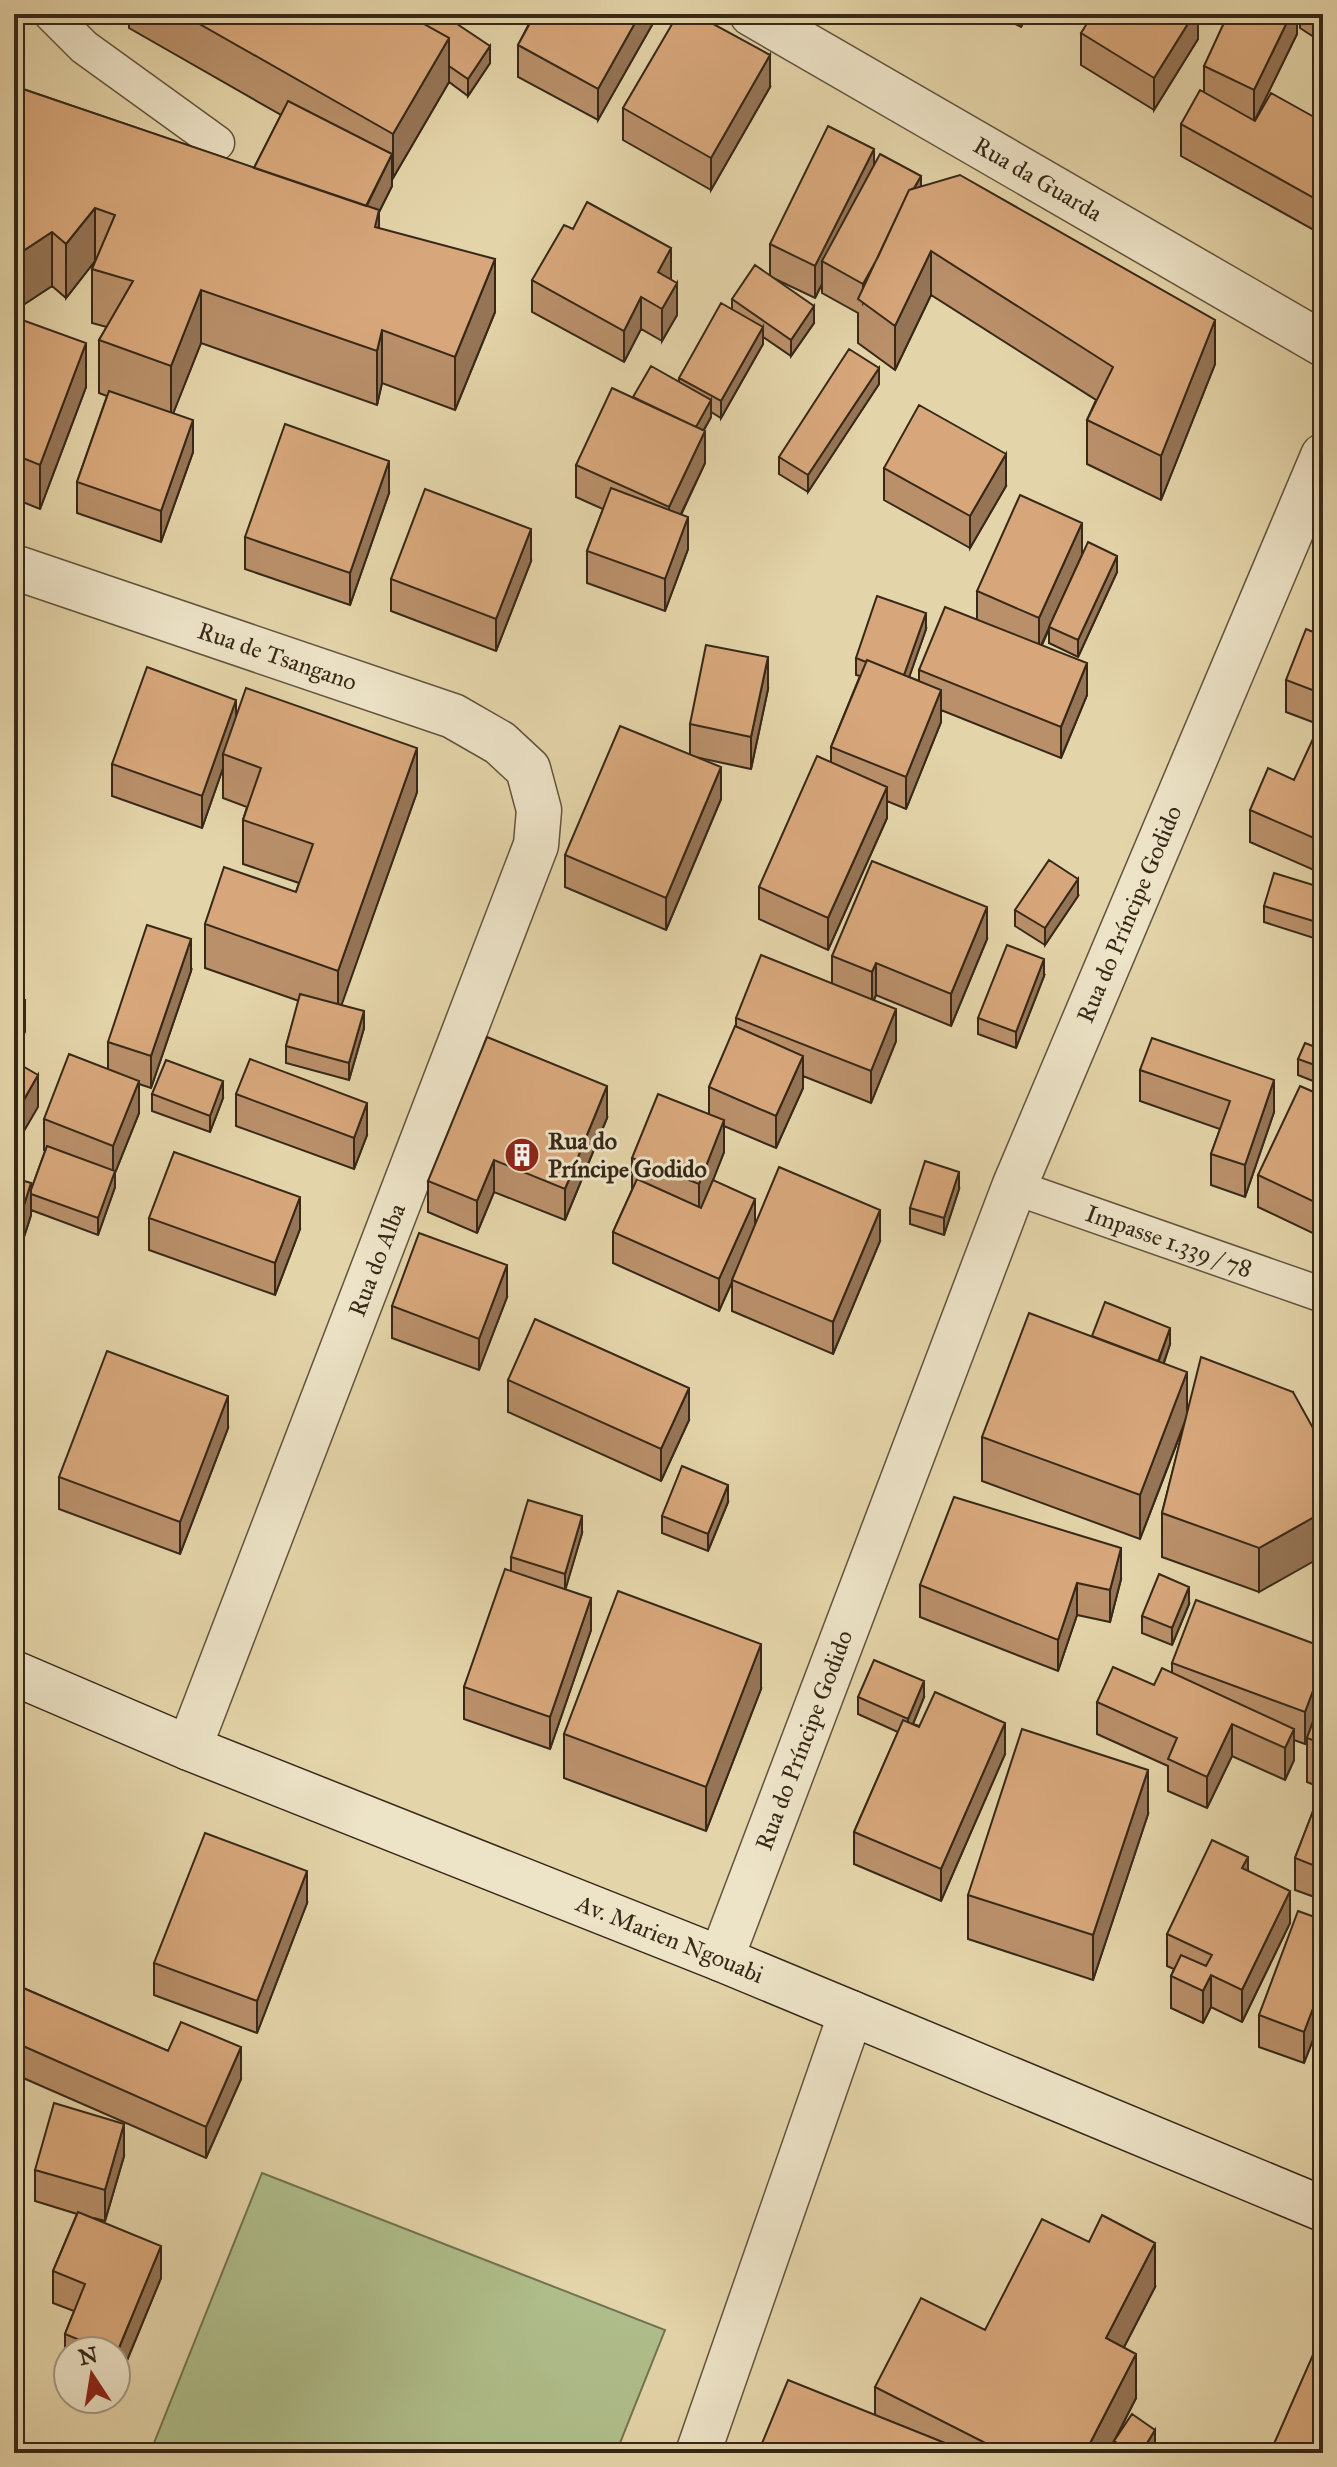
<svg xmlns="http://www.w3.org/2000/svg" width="1337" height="2467" font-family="'IM FELL Great Primer',serif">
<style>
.green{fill:#afbe8b;stroke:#737352;stroke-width:2}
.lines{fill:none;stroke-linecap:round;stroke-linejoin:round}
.lane-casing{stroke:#62533c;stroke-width:37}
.street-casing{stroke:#62533c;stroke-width:47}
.secondary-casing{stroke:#372818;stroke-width:47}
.lane{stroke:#ede3c7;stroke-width:34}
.street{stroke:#ede3c7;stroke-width:44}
.secondary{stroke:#ede3c7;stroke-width:44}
.wall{fill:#b9906a;stroke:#372818;stroke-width:2}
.shaded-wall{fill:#967556;stroke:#372818;stroke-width:2}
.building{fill:#d7a77b;stroke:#372818;stroke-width:2}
.labels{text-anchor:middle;stroke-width:6;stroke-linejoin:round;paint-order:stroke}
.street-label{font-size:24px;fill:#372818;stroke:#ede3c7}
.poi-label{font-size:24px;font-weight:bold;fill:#372818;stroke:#ede3c7;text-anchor:start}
</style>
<rect width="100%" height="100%" fill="#e4d4a9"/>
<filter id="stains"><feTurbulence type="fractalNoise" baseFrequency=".0025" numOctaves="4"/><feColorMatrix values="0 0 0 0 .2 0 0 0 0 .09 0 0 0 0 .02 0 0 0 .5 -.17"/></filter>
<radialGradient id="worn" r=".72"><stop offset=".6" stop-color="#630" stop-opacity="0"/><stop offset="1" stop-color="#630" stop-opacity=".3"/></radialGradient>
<path class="green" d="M262,2173L665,2330L616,2453H150Z"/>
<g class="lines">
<defs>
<g id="lane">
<path d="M51,14L84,47L217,143"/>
<path id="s1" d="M1014,1187L1323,1295"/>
</g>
<g id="street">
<path id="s2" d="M752,14L1323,344"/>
<path id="s3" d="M14,567L453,716L500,743L528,769L539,810L536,845L189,1748"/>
<path id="s4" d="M721,1959L1014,1187L1323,456"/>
<path d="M698,2453L851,2013"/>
</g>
<g id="secondary">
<path id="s5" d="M14,1673L189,1748L721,1959L1323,2209"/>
</g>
</defs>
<use href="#lane" class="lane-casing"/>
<use href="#street" class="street-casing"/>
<use href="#secondary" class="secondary-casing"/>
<use href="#lane" class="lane"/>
<use href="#street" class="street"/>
<use href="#secondary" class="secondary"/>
</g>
<path class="wall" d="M129,14H449L447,17L490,63L468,96L449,82L393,178L392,177V186L379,212V228L495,312L455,410L382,383L377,405L201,343L173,413L193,452L161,542L77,513V482L107,396L99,393V340L107,327L92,323V269L95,261L66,298L52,286L14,311V86L254,168L281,115L129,28Z
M524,14H656V18L598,120L518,77V45L532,18Z
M996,14H1028L1021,27Z
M1198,14V39L1154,110L1081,65V33Z
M1297,14V34L1254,121L1323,122V235L1181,156V124L1204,92V66Z
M1300,14H1323V43L1300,28Z
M770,87L711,190L623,140V108Z
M874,165L921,186L1215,364L1161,500L1087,464V420L1096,400L931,295L895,370L858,343V313L822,293V284L815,298L771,277L814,323L791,356L763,337V344L721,418L711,412V417L704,430L705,463L681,515L688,549L665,611L587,583V551L603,509L576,497V465L633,397L679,382V378L732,309V299L770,275V244Z
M532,280H671L677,315L662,341L641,329L624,362L532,312Z
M14,317L86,387L40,509L18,500L14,511Z
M879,384L808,492L779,474V457Z
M884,468L1006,486L970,548L884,500Z
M389,493L350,605L245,569V537Z
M1082,555L1117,572L1078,657L1049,643V629L1042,645L1087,695L1061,758L941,710V722L906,809L887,801V818L828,950L759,919V887L831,762V747L860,676L856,675V658L926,629L909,677L919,681V670L977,619V591Z
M531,561L496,651L391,611V579Z
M1323,636V726L1286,712V680Z
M768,689L751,769L695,757L721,799L666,930L565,887V855L690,755V724Z
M236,717L417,792L341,1005L364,1028L349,1080L286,1063V1046L299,1001L205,968V924L296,892L299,883L243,864V820L247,807L223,798V768L202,828L112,796V764Z
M1323,730V874L1250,842V810L1294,780Z
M1323,888V941L1264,922V906Z
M1078,896L1045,945L1015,926V910Z
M987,939L951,1026L876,995L874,1000L896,1041L871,1103L803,1076V1088L776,1148L724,1126V1152L713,1180L755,1224L880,1241L833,1354L732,1311V1282L719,1311L613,1263V1232L632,1190V1158L709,1114V1087L736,1027V1018L832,984V956Z
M191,971L151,1088L139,1084V1113L115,1173V1187L98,1235L31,1210V1215L14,1268V1178L31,1190L45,1151L44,1150V1119L108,1069V1042Z
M1044,976L1016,1048L978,1034V1018Z
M1323,1020V1047L1320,1046V1029Z
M1323,1050V1085L1298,1075V1059Z
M1140,1070L1274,1112L1245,1197L1211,1185V1154L1220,1129L1140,1101Z
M152,1094L223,1098L210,1132L152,1111Z
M236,1094L367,1135L354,1169L236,1126Z
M1323,1096V1238L1258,1207V1175Z
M607,1118L565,1220L494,1192L477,1233L428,1212V1181Z
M959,1189L944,1235L910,1224V1208Z
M149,1218L300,1229L275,1295L149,1250Z
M507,1297L479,1370L392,1338V1306Z
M1092,1336L1170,1344L1164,1363L1187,1412L1293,1392L1259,1592L1162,1557V1513L1185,1423L1140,1539L982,1481V1437Z
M508,1380L689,1420L661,1481L508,1412Z
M228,1428L180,1554L59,1509V1477Z
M728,1502L708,1551L662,1533V1516Z
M582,1533L565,1589L591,1630L550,1749L464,1719V1687L511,1571V1557Z
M1121,1579L1110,1622L1077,1615L1058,1671L920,1617V1585Z
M1189,1604L1172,1645L1142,1633V1616Z
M1323,1647V1900L1295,1890V1858L1322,1788L1307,1782V1741L1305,1744L1294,1740V1760L1285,1780L1232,1756L1207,1808L1168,1791V1766L1097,1734V1702L1154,1685L1172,1673V1663Z
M761,1689L706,1831L564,1778V1734Z
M858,1697H924L913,1724L1005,1754L941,1901L854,1864V1832L898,1732L858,1714Z
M1148,1814L1093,1980L968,1939V1895Z
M1248,1871L1290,1923L1242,2022L1211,2007L1203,2023L1171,2008V1976L1174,1969L1167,1966V1934Z
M307,1903L257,2033L154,1995V1963Z
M1323,1920V2014L1304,2063L1259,2047V2015Z
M14,1984L168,2051L241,2079L206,2158L14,2074Z
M124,2156L105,2221L94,2218L161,2278L116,2387V2351H68V2367L65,2366V2334L74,2311L53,2303V2271L77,2214L35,2201V2170Z
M1155,2287L1124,2347L1136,2398L1108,2453H758L875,2415V2387L985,2330Z
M1114,2441L1155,2447L1151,2453H1114Z"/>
<path class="shaded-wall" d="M640,14H656V18L598,120V89Z
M1021,14H1028L1021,27Z
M1194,14H1198V39L1154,110V78Z
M1291,14H1297V34L1254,122V90Z
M449,38V82L393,178V134Z
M490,46V63L468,96V79Z
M770,55V87L711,190V158Z
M874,149V181L822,261V284L815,298V266Z
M392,154V186L379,212V264L358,224Z
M921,176V208L863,303V284Z
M95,208V261L66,298V244Z
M52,232V286L14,311V257Z
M671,248V279L658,304V272Z
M931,251V295L895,370V326Z
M495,259V312L455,410V357Z
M677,283V315L662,341V309Z
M201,290V343L171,419V366Z
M641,297V329L624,362V331Z
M814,306V323L791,356V340Z
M1215,320V364L1161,500V456Z
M763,327V344L721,418V401Z
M382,330V383L377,405V351Z
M86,343V387L40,509V465Z
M879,368V384L808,492V475Z
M711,400V417L690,454V437Z
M193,420V452L161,542V511Z
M705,431V463L669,539V507Z
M1006,454V486L970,548V516Z
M18,456V500L14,511V467Z
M389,461V493L350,605V573Z
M688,517V549L665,611V579Z
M1082,523V555L1039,650V618Z
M531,529V561L496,651V619Z
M1117,556V572L1078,657V640Z
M926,613V629L904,692V675Z
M768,657V689L751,769V737Z
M1087,663V695L1061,758V727Z
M941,690V722L906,809V777Z
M236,700V731L223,754V768L202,828V796Z
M417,748V792L338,1015V971Z
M721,767V799L666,930V898Z
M887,787V818L828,950V918Z
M1078,879V896L1045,945V928Z
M987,907V939L951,1026V994Z
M191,939V971L151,1088V1056Z
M1044,959V976L1016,1048V1032Z
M876,963V995L872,1004V972Z
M25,1000V1032L14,1052V1020Z
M896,1009V1041L871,1103V1071Z
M364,1011V1028L349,1080V1063Z
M803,1056V1088L776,1148V1116Z
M38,1075V1107L14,1148V1117Z
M1274,1080V1112L1245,1197V1165Z
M139,1081V1113L115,1173V1187L98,1235V1218L113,1176V1146Z
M223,1081V1098L210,1132V1116Z
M607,1086V1118L565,1220V1189Z
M367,1103V1135L354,1169V1138Z
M724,1120V1152L699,1216V1184Z
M494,1160V1192L477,1233V1201Z
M959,1172V1189L944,1235V1218Z
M31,1183V1215L14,1268V1236Z
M300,1197V1229L275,1295V1263Z
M755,1199V1231L732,1280V1282L719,1311V1279Z
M880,1210V1241L833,1354V1322Z
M507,1265V1297L479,1370V1339Z
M1170,1328V1344L1157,1382V1366Z
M1187,1372V1416L1140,1539V1495Z
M689,1388V1420L661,1481V1449Z
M228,1396V1428L180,1554V1522Z
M728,1485V1502L708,1551V1534Z
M1323,1512V1556L1259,1592V1548Z
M582,1516V1533L565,1591V1574Z
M1121,1548V1579L1110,1622V1590Z
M1077,1583V1615L1058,1671V1640Z
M1189,1587V1604L1172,1645V1628Z
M591,1598V1630L550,1749V1717Z
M761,1644V1689L706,1831V1787Z
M1323,1664V1696L1307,1738L1305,1744V1712Z
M924,1681V1697L908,1736V1719Z
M1005,1723V1754L941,1901V1869Z
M1232,1724V1756L1207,1808V1777Z
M1294,1729V1760L1285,1780V1748Z
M1148,1770V1814L1093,1980V1935Z
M1248,1857V1889L1242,1868Z
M307,1871V1903L257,2033V2001Z
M1290,1891V1923L1242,2022V1990Z
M1211,1975V2007L1203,2023V1991Z
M1323,1982V2014L1304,2063V2032Z
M241,2047V2079L206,2158V2127Z
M124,2124V2156L105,2221V2190Z
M1155,2243V2287L1106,2382V2338Z
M161,2246V2278L116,2387V2355Z
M1136,2354V2398L1108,2453H1085Z
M1155,2430V2447L1151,2453H1141Z"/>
<path class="building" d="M182,14H406L449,38L393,134Z
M406,14H442L490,46L468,79L449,66V38Z
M535,14H640L598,89L518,45Z
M678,14H695L770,55L711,158L623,108Z
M1093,14H1194L1154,78L1081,33Z
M1228,14H1291L1254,90L1204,66Z
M14,86L379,210L375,227L495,259L455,357L382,330L377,351L201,290L171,366L99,340L133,281L92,269L115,215L95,208L66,244L52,232L14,257Z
M1200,90L1255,121L1271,93L1323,122V203L1181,124Z
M288,101L392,154L366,206L254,168Z
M828,126L874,149L815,266L770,244Z
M880,154L921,176L914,188L909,190L878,257L863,284L822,261Z
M960,175L1215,320L1161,456L1087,420L1113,367L931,251L895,326L858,299L909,190Z
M587,202L671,248L658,272L677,283L662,309L641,297L624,331L532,280L564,225L573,229Z
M755,265L814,306L791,340L732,299Z
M721,303L763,327L721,401L679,378Z
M14,317L86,343L40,465L18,456L14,467Z
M849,349L879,368L808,475L779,457Z
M651,366L711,400L696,427L633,397Z
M612,388L705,431L669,507L576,465Z
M109,391L193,420L161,511L77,482Z
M919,405L1006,454L970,516L884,468Z
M285,424L389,461L350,573L245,537Z
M611,488L688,517L665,579L587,551Z
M425,489L531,529L496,619L391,579Z
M1020,495L1082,523L1039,618L977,591Z
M1088,542L1117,556L1078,640L1049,627Z
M877,596L926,613L904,675L867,660L866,662L856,658Z
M945,607L1087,663L1061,727L919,670Z
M1306,629L1323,636V694L1286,680Z
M706,645L768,657L751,737L690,724Z
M867,660L941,690L906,777L831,747Z
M147,667L236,700L202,796L112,764Z
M246,688L417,748L338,971L205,924L224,867L296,892L313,844L243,820L261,768L223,754Z
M620,726L721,767L666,898L565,855Z
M1318,728L1323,730V842L1250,810L1268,768L1294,780Z
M817,756L887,787L828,918L759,887Z
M1049,860L1078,879L1045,928L1015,910Z
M872,861L987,907L951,994L876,963L872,972L832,956Z
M1274,873L1323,888V924L1264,906Z
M147,925L191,939L151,1056L108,1042Z
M1007,945L1044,959L1016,1032L978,1018Z
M761,955L896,1009L871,1071L736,1018Z
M14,994L25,1000L14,1020Z
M300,994L364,1011L349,1063L286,1046Z
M735,1026L803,1056L776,1116L709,1087Z
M487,1037L607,1086L565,1189L494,1160L477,1201L428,1181Z
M1152,1038L1274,1080L1245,1165L1211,1154L1230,1101L1140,1070Z
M1305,1043L1323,1050V1068L1298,1059Z
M69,1054L139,1081L113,1146L44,1119Z
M250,1059L367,1103L354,1138L236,1094Z
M166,1060L223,1081L210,1116L152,1094Z
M14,1061L38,1075L14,1117Z
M1300,1086L1323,1096V1206L1258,1175Z
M658,1094L724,1120L699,1184L632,1158Z
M47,1146L115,1171L98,1218L31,1194V1190Z
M174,1152L300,1197L275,1263L149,1218Z
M925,1161L959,1172L944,1218L910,1208Z
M779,1167L880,1210L833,1322L732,1280Z
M14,1178L31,1183L14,1236Z
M637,1179L701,1208L713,1180L755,1199L719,1279L613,1232Z
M419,1233L507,1265L479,1339L392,1306Z
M1105,1302L1170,1328L1158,1361L1092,1336Z
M1029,1313L1187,1372L1140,1495L982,1437Z
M535,1319L689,1388L661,1449L508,1380Z
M107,1351L228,1396L180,1522L59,1477Z
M1201,1357L1293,1392L1323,1446V1512L1259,1548L1162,1513Z
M682,1466L728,1485L708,1534L662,1516Z
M954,1497L1121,1548L1110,1590L1077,1583L1058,1640L920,1585Z
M528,1500L582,1516L565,1574L511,1557Z
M505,1569L591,1598L550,1717L464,1687Z
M1159,1574L1189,1587L1172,1628L1142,1616Z
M618,1591L761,1644L706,1787L564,1734Z
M1196,1600L1323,1647V1664L1305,1712L1172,1663Z
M874,1660L924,1681L908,1719L858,1697Z
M1113,1667L1154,1685L1162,1668L1294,1729L1285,1748L1232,1724L1207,1777L1168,1759L1177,1738L1097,1702Z
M935,1692L1005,1723L941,1869L854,1832L903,1720L919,1727Z
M1323,1694V1744L1307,1738Z
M1022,1729L1148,1770L1093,1935L968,1895Z
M1323,1785V1869L1295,1858Z
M205,1833L307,1871L257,2001L154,1963Z
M1212,1840L1248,1857L1242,1868L1290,1891L1242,1990L1211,1975L1203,1991L1171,1976L1181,1955L1206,1966L1212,1955L1167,1934Z
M1298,1911L1323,1920V1982L1304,2032L1259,2015Z
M14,1984L168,2051L181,2022L241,2047L206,2127L14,2042Z
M54,2103L124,2124L105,2190L35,2170Z
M78,2212L161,2246L116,2355V2351H106L65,2334L85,2284L53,2271Z
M1102,2215L1155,2243L1106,2338L1136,2354L1085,2453H1005L875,2387L921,2298L985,2330L1042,2219L1089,2242Z
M1323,2332V2453H1270Z
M788,2380L970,2453H758Z
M1132,2414L1155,2430L1141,2453H1133L1114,2441Z"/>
<defs>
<symbol id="building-disc" viewBox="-11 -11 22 22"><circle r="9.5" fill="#8f2418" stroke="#ede3c7"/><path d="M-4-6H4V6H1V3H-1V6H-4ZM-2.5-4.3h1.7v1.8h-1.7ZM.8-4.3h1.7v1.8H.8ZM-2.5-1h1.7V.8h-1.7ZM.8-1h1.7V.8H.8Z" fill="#fff"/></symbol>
</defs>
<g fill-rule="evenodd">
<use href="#building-disc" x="502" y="1135" width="40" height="40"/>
</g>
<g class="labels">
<g class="street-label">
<text dy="8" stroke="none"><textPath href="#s2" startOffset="330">Rua da Guarda</textPath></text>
<text dy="8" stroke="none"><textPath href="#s3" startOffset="278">Rua de Tsangano</textPath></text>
<text dy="8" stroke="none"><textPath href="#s4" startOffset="1122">Rua do Príncipe Godido</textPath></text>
<text dy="8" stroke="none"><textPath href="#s1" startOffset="164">Impasse 1.339 / 78</textPath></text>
<text transform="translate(377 1260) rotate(-69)" y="8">Rua do Alba</text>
<text dy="8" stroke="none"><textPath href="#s4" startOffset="234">Rua do Príncipe Godido</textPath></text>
<text dy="8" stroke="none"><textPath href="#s5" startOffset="708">Av. Marien Ngouabi</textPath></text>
</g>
<g class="poi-label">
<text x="548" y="1149">Rua do<tspan x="548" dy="28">Príncipe Godido</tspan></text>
</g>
</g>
<rect width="1337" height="2467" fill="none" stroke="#e4d4a9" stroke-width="48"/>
<rect x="16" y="16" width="1305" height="2435" fill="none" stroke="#372818" stroke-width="4"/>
<rect x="24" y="24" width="1289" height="2419" fill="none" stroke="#372818" stroke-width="2"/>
<g transform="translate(92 2375) rotate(348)"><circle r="38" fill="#ede3c7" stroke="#a49881" stroke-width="2"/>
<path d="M0-6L14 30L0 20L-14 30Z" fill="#8f2418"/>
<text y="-12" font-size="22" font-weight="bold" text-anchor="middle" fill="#372818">N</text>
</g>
<rect width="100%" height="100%" filter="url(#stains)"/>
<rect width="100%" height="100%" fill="url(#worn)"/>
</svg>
